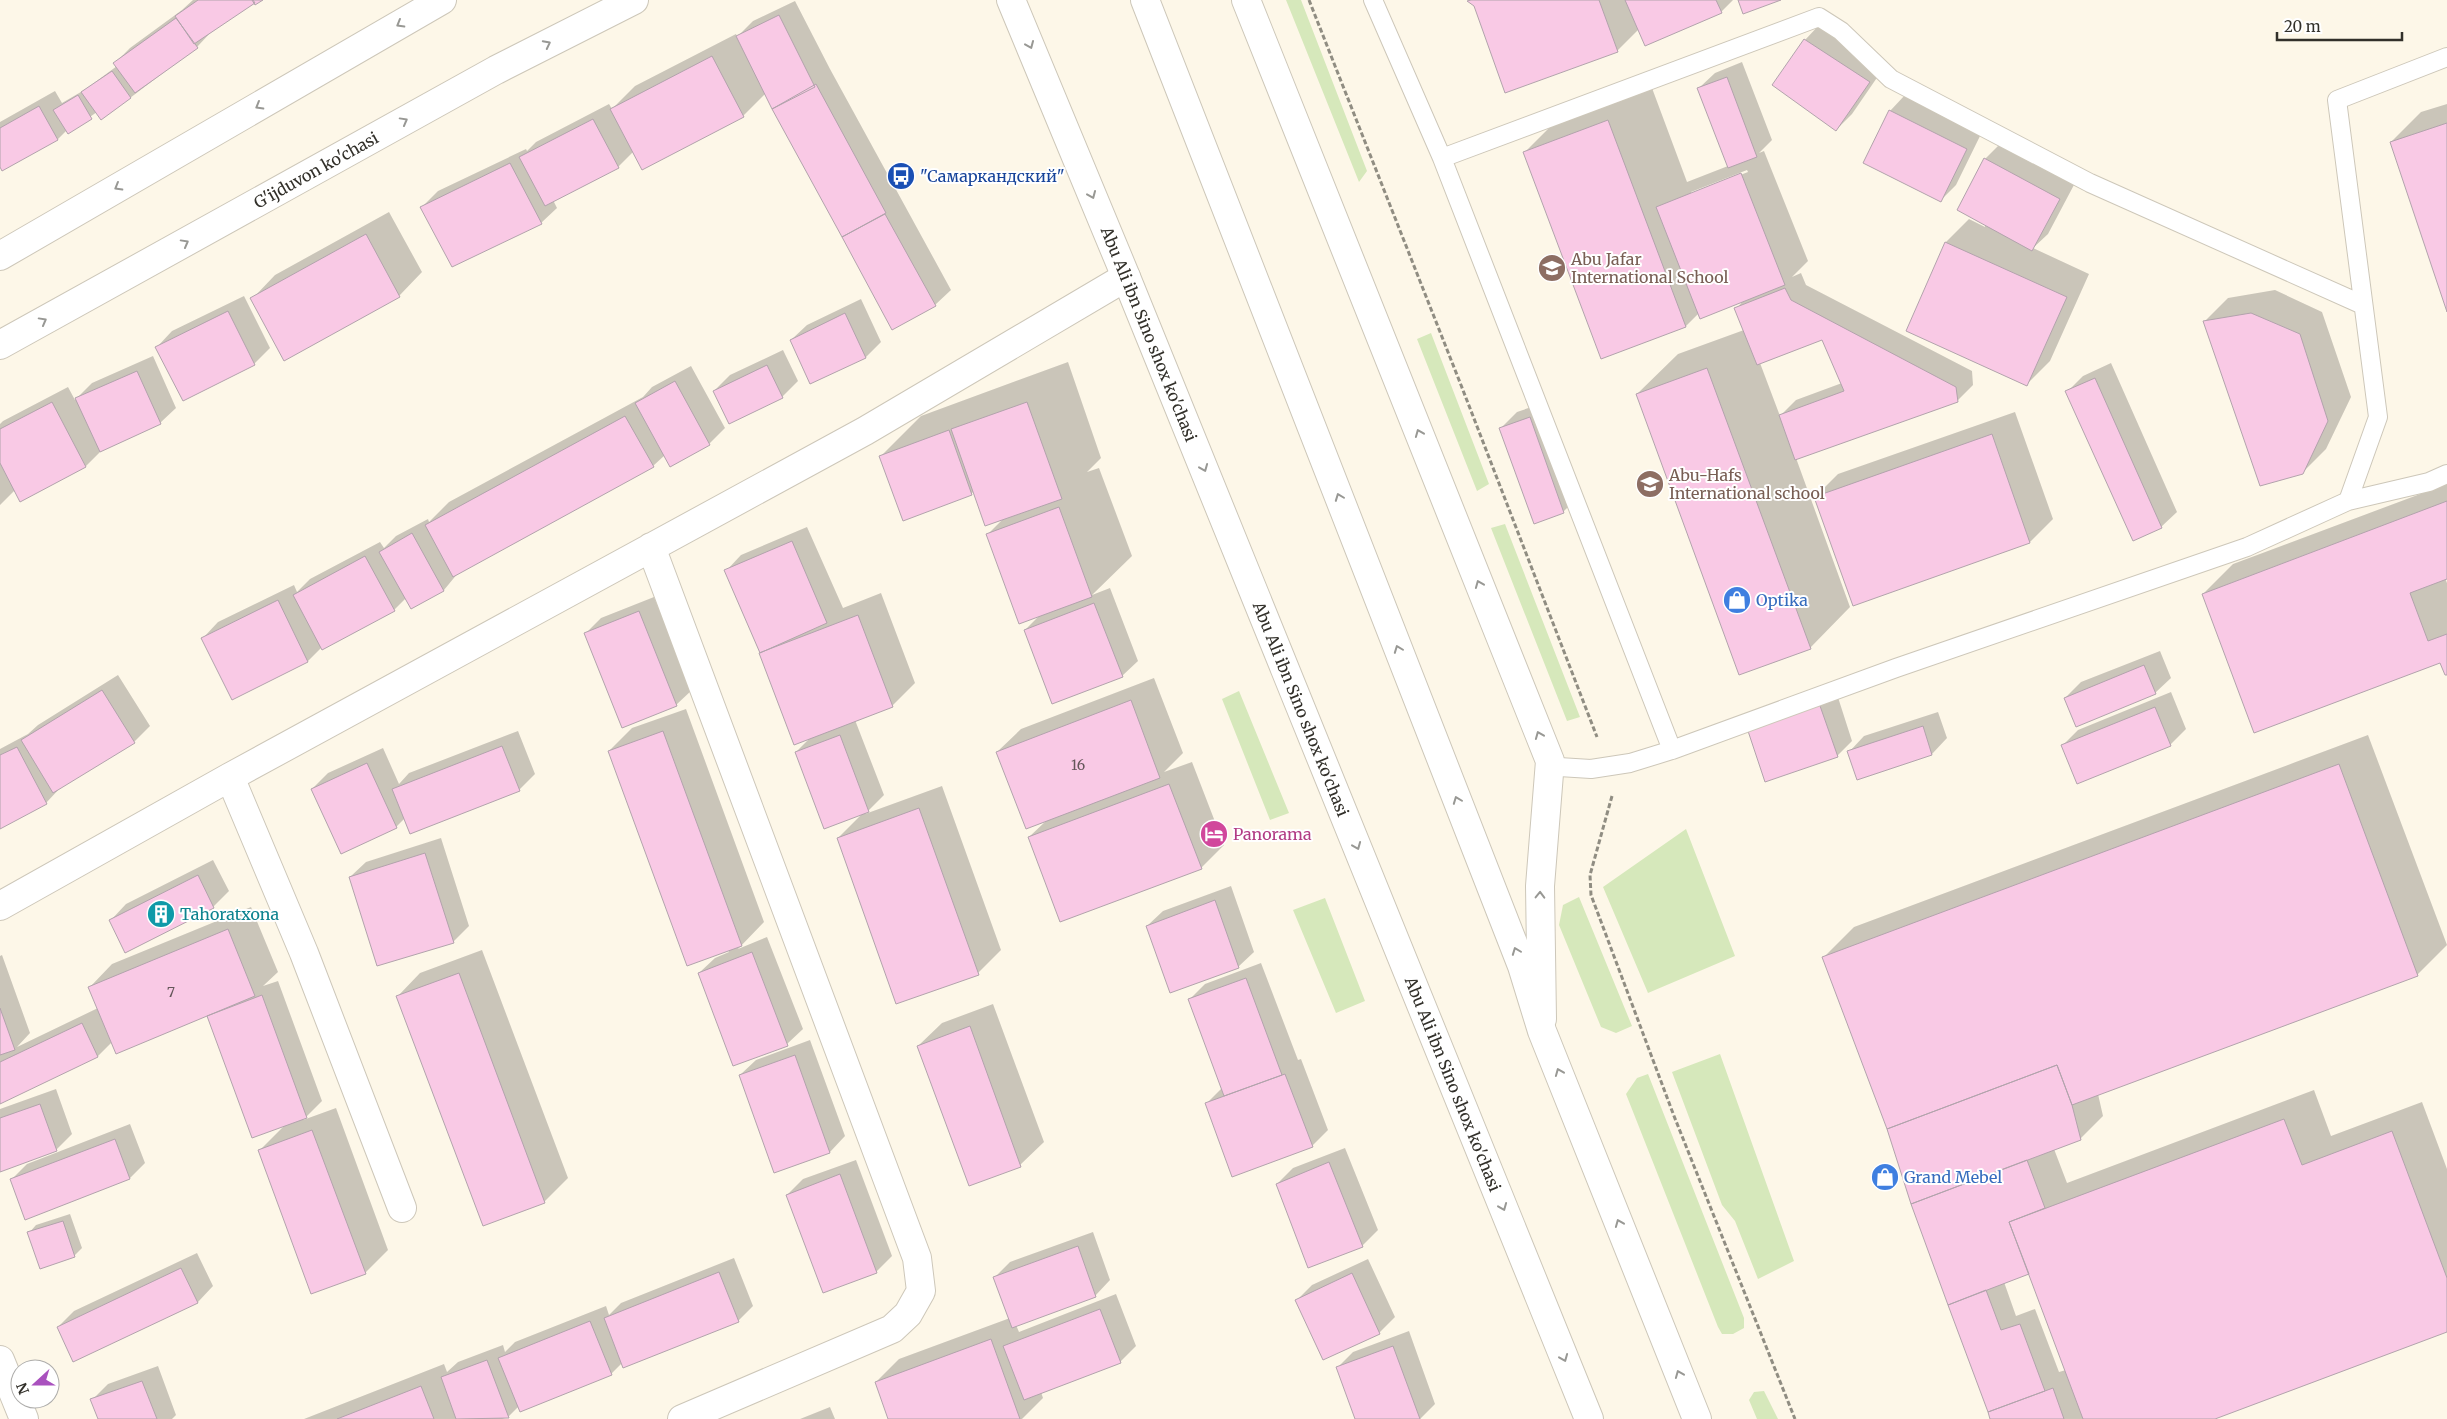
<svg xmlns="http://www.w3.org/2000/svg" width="2447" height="1419" font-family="Merriweather,serif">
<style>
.green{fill:#d6e8bb}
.shadow{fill:#0003;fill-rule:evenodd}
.building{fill:#f9c9e5;stroke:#b2a3ac}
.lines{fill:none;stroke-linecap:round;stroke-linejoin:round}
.lane-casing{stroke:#cdc7b9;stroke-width:20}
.street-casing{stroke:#cdc7b9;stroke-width:30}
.secondary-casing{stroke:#cdc7b9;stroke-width:30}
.primary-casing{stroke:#cdc7b9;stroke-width:30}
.path{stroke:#908d82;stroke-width:3;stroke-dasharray:5 2.5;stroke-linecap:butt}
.lane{stroke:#fff;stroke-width:18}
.street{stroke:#fff;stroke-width:28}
.secondary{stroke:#fff;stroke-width:28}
.primary{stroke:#fff;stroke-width:28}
.oneway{stroke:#989894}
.labels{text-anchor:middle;stroke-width:4;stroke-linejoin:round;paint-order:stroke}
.number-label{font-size:14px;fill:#645659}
.street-label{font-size:16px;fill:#32302a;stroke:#fff}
.transit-label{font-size:16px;fill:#164399;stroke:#fff;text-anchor:start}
.education-label{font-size:16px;fill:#785e54;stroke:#fff;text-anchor:start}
.shop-label{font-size:16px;fill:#366cbe;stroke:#fff;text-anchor:start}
.hotel-label{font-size:16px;fill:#b23c85;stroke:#fff;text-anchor:start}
.culture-label{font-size:16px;fill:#0d838f;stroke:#fff;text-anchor:start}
</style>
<rect width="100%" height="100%" fill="#fdf7e8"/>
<path class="green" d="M1286,0H1301L1367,171L1359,182Z
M1431,333L1489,484L1477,491L1417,339Z
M1505,524L1580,717L1567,721L1491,528Z
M1239,691L1289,813L1270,820L1222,699Z
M1686,829L1735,956L1648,993L1603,887Z
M1579,897L1632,1026L1616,1033L1601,1027L1559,925L1563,905Z
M1325,898L1365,1001L1336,1013L1293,910Z
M1720,1054L1794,1261L1758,1279L1735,1221L1722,1205L1672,1072Z
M1648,1074L1744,1318V1328L1733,1334H1722L1718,1327L1626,1094L1637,1078Z
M1764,1391L1778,1419H1757L1749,1400L1754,1392Z"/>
<path class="shadow" d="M193,0H260L254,1L212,31L197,47L130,98L97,112L68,132L67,130L58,139L3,169L0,165V122L55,91L62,103L86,89L117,66L115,63L130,48L182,10Z
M1468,0H1733L1721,12L1639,29L1617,51L1475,5Z
M795,1L830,69L951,290L935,305L892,328L766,93L743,116L634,151L618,167L553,200L557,208L541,223L422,207L438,191L526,149L527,151L536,142L609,104L612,109L635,86L736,34L737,37L753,21Z
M1820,24L1885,66L1852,114L1836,130L1805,40Z
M1742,62L1772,140L1759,153L1764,151L1808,261L1792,277L1801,273L1806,285L1972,371L1973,385L1958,400L1796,458L1850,607L1810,648L1637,394L1678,354L1744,330L1736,309L1744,300L1699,313L1686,326L1602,357L1525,152L1565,112L1649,80L1687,182L1728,166L1699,88L1715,73ZM1747,170L1748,172L1691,194V192ZM1823,338L1842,383L1796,400L1780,416L1760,363Z
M1905,95L1981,134L1956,185L1941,200L1890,111Z
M2447,104V309L2391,142L2421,112Z
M2001,143L2075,183L2048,234L2033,248L2089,274L2050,361L2027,384L1907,330L1946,242L1969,219L1985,227V159Z
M389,212L422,272L399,296L285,359L252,299L275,275Z
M2275,290L2322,312L2351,397L2326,449L2302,473L2205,321L2228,298Z
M244,296L270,348L254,364L157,347L172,331Z
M861,299L881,342L866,357L791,340L807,325Z
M783,350L798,381L782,397L714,391L730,375Z
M153,356L176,408L160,423L101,451L86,466L15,490L0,505V424L3,421L68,387L75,400L92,383Z
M1068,362L1101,458L1087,472L1099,468L1132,556L1092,595L1110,588L1138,661L1122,676L1025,630L1041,614L988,534L1003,519L974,491L971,494L881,456L921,416Z
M2111,363L2177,512L2161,527L2067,392L2083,376Z
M691,366L725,428L709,444L670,465L665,455L653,466L458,573L444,590L412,607L406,598L394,610L322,647L308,661L203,638L218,622L294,585L297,592L310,579L380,542L384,548L396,536L428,519L429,522L449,502L643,397L652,387Z
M1546,402L1579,496L1563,512L1501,428L1517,412Z
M2015,412L2053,519L2030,542L1853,604L1815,497L1838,474Z
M2447,484V577L2445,578L2447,583V673L2441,661L2203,594L2233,564Z
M807,527L843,608L881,593L915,683L892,706L855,720L884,795L865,814L942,786L1001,950L978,973L838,838L864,812L796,752L812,736L760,653L726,571L741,555Z
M654,597L692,690L676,705L586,633L601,618Z
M2160,651L2171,678L2155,693L2065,698L2081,682Z
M118,675L150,726L134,742L61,787L46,803L0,827V749L28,734L38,725Z
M1154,678L1183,753L1164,772L1192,762L1224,845L1201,868L1029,837L1047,820L997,752L1021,729Z
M1835,688L1852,741L1837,756L1748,728Z
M2171,692L2186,729L2170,745L2078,782L2063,745L2078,730Z
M686,709L764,922L738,949L767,937L803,1029L787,1044L699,973L715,958L729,952L728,950L609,751L632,728Z
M1938,712L1947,738L1932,754L1849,752L1864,736Z
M518,731L535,774L519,790L405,818L396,827L312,789L328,773L383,748L399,784L409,773Z
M2368,735L2447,945L2417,975L2098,1094L2103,1116L2080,1139L2054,1149L2067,1183L2314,1090L2331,1136L2422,1102L2447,1169V1331L2211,1419H1992L1888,1127L1824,957L1854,927ZM2030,1272L2066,1370L2059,1372L2035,1309L2016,1316L2004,1282Z
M441,838L469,926L453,942L350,877L366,862Z
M213,860L229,891L213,907L111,920L126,904Z
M1231,886L1254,952L1238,967L1147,926L1163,911Z
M251,907L278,972L263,986L278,981L322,1101L303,1120L336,1108L388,1250L365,1273L260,1150L286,1124L209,1016L213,1012L112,1042L98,1056L0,1102V956L2,955L30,1033L17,1047L98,1008L89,988L112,964Z
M482,950L568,1178L545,1201L483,1224L397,997L420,973Z
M1261,963L1298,1060L1301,1059L1328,1130L1312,1146L1206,1104L1222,1088L1189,1000L1205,984Z
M993,1004L1044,1142L1020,1165L969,1184L918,1046L942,1023Z
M810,1040L845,1136L830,1152L775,1172L740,1075L756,1060Z
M56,1089L72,1134L56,1150L0,1170V1109Z
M130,1124L145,1163L130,1178L11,1180L27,1164Z
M1345,1148L1378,1230L1362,1246L1277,1184L1293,1168Z
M856,1160L892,1256L876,1272L787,1195L803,1179Z
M70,1214L82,1248L74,1256L29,1233L36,1225Z
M1093,1232L1110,1280L1095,1296L1016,1325L1019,1332L1116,1294L1136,1346L1120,1362L1041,1392L1043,1398L1022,1419H889L876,1382L899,1359L1010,1318L995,1277L1010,1262Z
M197,1253L213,1286L198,1302L74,1360L58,1327L74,1311Z
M734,1258L753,1306L738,1321L622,1363L611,1374L519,1406L508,1417L502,1419H304L444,1364L447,1372L458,1362L503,1345L505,1352L515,1342L606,1306L609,1315L621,1303Z
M1368,1259L1395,1317L1379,1333L1297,1300L1312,1285Z
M1409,1331L1435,1404L1420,1419H1357L1338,1367L1353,1352Z
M158,1366L176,1415L172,1419H99L92,1400L108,1384Z
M830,1407L835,1419H800Z"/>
<path class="building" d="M198,0H253L255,3L194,44L175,16Z
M252,0H263L255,5Z
M1471,0H1599L1618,52L1505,93L1474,6L1467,1Z
M1625,0H1716L1722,13L1645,46Z
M1738,0H1781L1743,14Z
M779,15L815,87L772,109L736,36Z
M176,18L198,48L135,93L113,63Z
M1804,39L1870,82L1836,131L1772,85Z
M712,56L744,117L642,170L610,109Z
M112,71L131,98L101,120L81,92Z
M1727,77L1757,157L1728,168L1697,88Z
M816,84L886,213L842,237L772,109Z
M78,95L92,119L68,134L53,110Z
M39,106L58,140L2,171L0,167V128Z
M1889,110L1967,149L1941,202L1863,163Z
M593,119L619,168L545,206L519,157Z
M1608,120L1686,327L1601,359L1523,152Z
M2447,123V312L2390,142Z
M1984,158L2060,199L2032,251L1957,210Z
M510,163L542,224L452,267L420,207Z
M1741,173L1785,285L1700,319L1656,207Z
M885,214L936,306L892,330L842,237Z
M366,234L400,297L284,361L250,298Z
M1945,242L2067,297L2027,386L1906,331Z
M1785,288L1791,300L1956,387L1958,402L1795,460L1779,415L1844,391L1822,340L1757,365L1734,308Z
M228,311L255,365L183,401L155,347Z
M845,313L866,358L810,384L790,340Z
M2251,313L2300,334L2328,421L2303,474L2260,486L2203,321Z
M767,365L783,398L729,424L713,391Z
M1707,368L1811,649L1739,675L1636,394Z
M137,371L161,424L100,452L75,398Z
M2095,378L2162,528L2133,541L2065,391Z
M675,381L710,445L670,467L635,403Z
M52,402L86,467L20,502L0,463V429Z
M1027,402L1062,499L985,526L951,429Z
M625,416L654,467L453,577L425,525Z
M1530,417L1564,513L1534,524L1499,428Z
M949,430L972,495L903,521L879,456Z
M1992,434L2030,543L1853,606L1814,497Z
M2447,501V579L2410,593L2428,641L2447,634V675H2445L2440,663L2254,733L2202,594Z
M1059,507L1092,597L1019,624L986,534Z
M412,533L444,591L411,609L379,552Z
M792,541L827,623L760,653L724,570Z
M365,556L395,611L322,650L293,595Z
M278,600L308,662L232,700L201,638Z
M1094,603L1123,677L1052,704L1024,630Z
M639,611L677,706L622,728L584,633Z
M858,615L893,707L794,745L759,653Z
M2144,665L2156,694L2076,727L2064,698Z
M102,690L135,743L53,793L21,740Z
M1131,700L1160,778L1026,829L996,752Z
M1819,703L1838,757L1765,782L1747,728Z
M2155,707L2171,746L2077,784L2061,745Z
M1923,726L1932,755L1857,780L1847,751Z
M663,731L742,946L687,966L608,751Z
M840,735L869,812L824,829L795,752Z
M502,746L520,791L410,834L392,789Z
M17,747L47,804L0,829V755Z
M367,763L397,828L341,854L311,789Z
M2339,764L2418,976L2072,1105L2057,1065L1887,1129L1822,957Z
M1169,784L1202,869L1060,922L1028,837Z
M919,808L979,975L896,1004L837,838Z
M425,853L454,943L377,966L349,877Z
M198,875L214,908L125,953L109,920Z
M1215,900L1239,968L1170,993L1146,926Z
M228,929L255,996L116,1054L88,987Z
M752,952L788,1046L733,1066L698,973Z
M459,973L545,1203L483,1226L396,996Z
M1246,978L1282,1075L1224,1096L1188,999Z
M262,995L307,1118L252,1138L207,1016Z
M0,1008L15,1050L0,1055Z
M82,1023L98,1057L0,1104V1062Z
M970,1026L1021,1167L969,1186L917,1046Z
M795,1055L830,1153L774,1173L739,1075Z
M2057,1065L2072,1105L2081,1140L1911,1204L1887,1129Z
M1285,1074L1313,1147L1232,1177L1205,1103Z
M40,1104L57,1151L0,1172V1118Z
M2284,1119L2302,1165L2392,1131L2447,1278V1332L2215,1419H2083L2009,1222Z
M312,1130L366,1274L311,1294L258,1150Z
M115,1139L130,1179L25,1220L10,1179Z
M2027,1160L2045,1208L2009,1222L2029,1274L1948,1305L1911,1204Z
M1329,1162L1363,1247L1308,1268L1276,1184Z
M840,1174L877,1273L823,1293L786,1195Z
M63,1221L75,1257L40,1269L27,1232Z
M1078,1246L1096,1297L1012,1328L993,1277Z
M181,1268L198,1303L73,1362L57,1327Z
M719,1272L739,1322L623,1368L604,1318Z
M1352,1273L1380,1334L1323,1360L1295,1300Z
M1986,1290L2001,1330L2020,1324L2045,1391L1988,1412L1948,1305Z
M1100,1309L1121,1363L1024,1400L1003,1346Z
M590,1321L612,1375L520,1412L498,1358Z
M991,1339L1020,1419H888L875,1382Z
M1393,1346L1420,1419H1355L1336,1367Z
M487,1360L509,1418L456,1419L441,1377Z
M142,1381L157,1419H98L90,1399Z
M421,1386L434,1419H337Z
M2053,1388L2064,1419H1990L1988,1412Z"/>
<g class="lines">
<defs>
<path id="lane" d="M1373,0L1442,158L1672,750
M1442,158L1819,17L1841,31L1891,79L2090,183L2363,305
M2348,501L2429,482L2447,474
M1550,761L1559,767L1591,769L1630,763L1672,750L1896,668L2247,547L2348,501L2378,417L2337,100L2447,57"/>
<path id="street" d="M651,547L917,1258L921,1291L908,1314L892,1329L682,1419
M230,777L304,953L402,1208
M0,906L230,777L865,431L1126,277
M0,1360L24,1419"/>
<path id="secondary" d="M1246,0L1550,761L1540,886L1542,1019"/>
<path id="primary" d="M1011,0L1126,277L1589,1419
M1145,0L1522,966L1542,1031L1697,1419
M0,256L442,0
M0,345L496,70L634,0"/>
</defs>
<use href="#lane" class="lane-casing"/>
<use href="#street" class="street-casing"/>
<use href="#secondary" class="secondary-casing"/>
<use href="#primary" class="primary-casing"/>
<path class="path" d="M1309,0L1461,385L1597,737
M1612,796L1590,875L1591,895L1674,1116L1795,1419"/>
<use href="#lane" class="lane"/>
<use href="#street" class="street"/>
<use href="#secondary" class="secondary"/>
<use href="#primary" class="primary"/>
</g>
<defs><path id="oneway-chevron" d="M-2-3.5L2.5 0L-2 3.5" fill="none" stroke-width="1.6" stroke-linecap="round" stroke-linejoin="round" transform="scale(1.25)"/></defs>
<g class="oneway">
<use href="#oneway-chevron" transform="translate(400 24) rotate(150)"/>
<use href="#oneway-chevron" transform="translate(547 44) rotate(-27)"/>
<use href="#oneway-chevron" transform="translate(1030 45) rotate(67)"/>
<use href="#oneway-chevron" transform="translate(259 106) rotate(150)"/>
<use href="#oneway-chevron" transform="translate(404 121) rotate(-29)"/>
<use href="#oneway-chevron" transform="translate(118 187) rotate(150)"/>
<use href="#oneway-chevron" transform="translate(1092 195) rotate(67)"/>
<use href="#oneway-chevron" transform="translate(185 243) rotate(-29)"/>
<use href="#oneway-chevron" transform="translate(43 321) rotate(-29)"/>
<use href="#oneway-chevron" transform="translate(1419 433) rotate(-112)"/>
<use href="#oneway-chevron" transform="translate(1204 468) rotate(68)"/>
<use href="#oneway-chevron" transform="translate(1339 497) rotate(-111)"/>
<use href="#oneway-chevron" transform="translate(1479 584) rotate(-112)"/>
<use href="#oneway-chevron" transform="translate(1398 649) rotate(-111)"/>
<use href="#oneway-chevron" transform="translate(1539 735) rotate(-112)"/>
<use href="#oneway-chevron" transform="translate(1457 800) rotate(-111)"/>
<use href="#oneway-chevron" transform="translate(1357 846) rotate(68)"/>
<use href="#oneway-chevron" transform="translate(1540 895) rotate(-89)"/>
<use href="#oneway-chevron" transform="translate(1516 951) rotate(-111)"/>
<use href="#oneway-chevron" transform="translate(1559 1072) rotate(-112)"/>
<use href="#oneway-chevron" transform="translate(1503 1207) rotate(68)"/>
<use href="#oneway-chevron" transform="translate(1619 1223) rotate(-112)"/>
<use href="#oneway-chevron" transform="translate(1564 1358) rotate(68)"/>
<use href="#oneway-chevron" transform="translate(1679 1374) rotate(-112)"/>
</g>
<defs>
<symbol id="bus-disc" viewBox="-11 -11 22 22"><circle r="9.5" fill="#1a4fb4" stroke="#fff"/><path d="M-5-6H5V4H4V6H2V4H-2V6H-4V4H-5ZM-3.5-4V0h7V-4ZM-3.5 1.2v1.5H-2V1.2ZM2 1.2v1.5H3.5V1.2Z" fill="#fff"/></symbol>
<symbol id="school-disc" viewBox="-11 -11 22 22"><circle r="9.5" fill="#8d6e63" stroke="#fff"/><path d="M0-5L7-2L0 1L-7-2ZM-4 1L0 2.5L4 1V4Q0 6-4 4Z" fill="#fff"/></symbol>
<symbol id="shop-disc" viewBox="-11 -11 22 22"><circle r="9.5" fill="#3f7fe0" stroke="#fff"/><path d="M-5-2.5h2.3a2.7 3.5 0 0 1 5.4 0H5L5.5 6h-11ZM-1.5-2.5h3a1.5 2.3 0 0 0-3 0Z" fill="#fff"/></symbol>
<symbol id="hotel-disc" viewBox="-11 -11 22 22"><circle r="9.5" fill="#d1479c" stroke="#fff"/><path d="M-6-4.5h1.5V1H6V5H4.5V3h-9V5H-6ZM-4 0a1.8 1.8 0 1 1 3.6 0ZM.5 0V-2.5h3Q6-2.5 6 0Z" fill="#fff"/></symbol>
<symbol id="building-disc" viewBox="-11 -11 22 22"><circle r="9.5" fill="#0f9aa8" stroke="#fff"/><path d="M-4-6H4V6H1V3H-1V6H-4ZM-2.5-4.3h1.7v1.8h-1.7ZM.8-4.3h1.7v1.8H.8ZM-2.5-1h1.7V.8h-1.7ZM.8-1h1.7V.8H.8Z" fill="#fff"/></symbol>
</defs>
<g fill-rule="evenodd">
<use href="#bus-disc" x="885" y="160" width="32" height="32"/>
<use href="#school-disc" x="1536" y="252" width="32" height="32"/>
<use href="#school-disc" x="1634" y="468" width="32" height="32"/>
<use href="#shop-disc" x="1721" y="584" width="32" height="32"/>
<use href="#hotel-disc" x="1198" y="818" width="32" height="32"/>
<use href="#building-disc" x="145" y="898" width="32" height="32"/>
<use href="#shop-disc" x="1869" y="1161" width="32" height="32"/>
</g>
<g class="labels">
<g class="number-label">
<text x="1078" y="770">16</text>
<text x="171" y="997">7</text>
</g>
<g class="street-label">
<text transform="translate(316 170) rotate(-29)" y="6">G'ijduvon ko'chasi</text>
<text transform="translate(1149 334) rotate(68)" y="6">Abu Ali ibn Sino shox ko'chasi</text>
<text transform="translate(1301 709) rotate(68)" y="6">Abu Ali ibn Sino shox ko'chasi</text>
<text transform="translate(1453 1084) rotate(68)" y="6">Abu Ali ibn Sino shox ko'chasi</text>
</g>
<g class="transit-label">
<text x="920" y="182">"Самаркандский"</text>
</g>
<g class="education-label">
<text x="1571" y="265">Abu Jafar<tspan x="1571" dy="18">International School</tspan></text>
<text x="1669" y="481">Abu-Hafs<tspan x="1669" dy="18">International school</tspan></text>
</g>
<g class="shop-label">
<text x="1756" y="606">Optika</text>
<text x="1904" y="1183">Grand Mebel</text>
</g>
<g class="hotel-label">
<text x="1233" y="840">Panorama</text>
</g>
<g class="culture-label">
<text x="180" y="920">Tahoratxona</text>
</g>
</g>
<g transform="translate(35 1384) rotate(249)"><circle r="24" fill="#ffffff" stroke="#adacaa"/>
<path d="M0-4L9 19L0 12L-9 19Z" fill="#a951be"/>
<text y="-8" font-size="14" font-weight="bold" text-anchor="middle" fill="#32302a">N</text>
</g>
<path d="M2277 32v8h125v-8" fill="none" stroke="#32302a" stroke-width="2.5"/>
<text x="2284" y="32" font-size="15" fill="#32302a" stroke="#ffffff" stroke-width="4" paint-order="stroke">20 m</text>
</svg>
